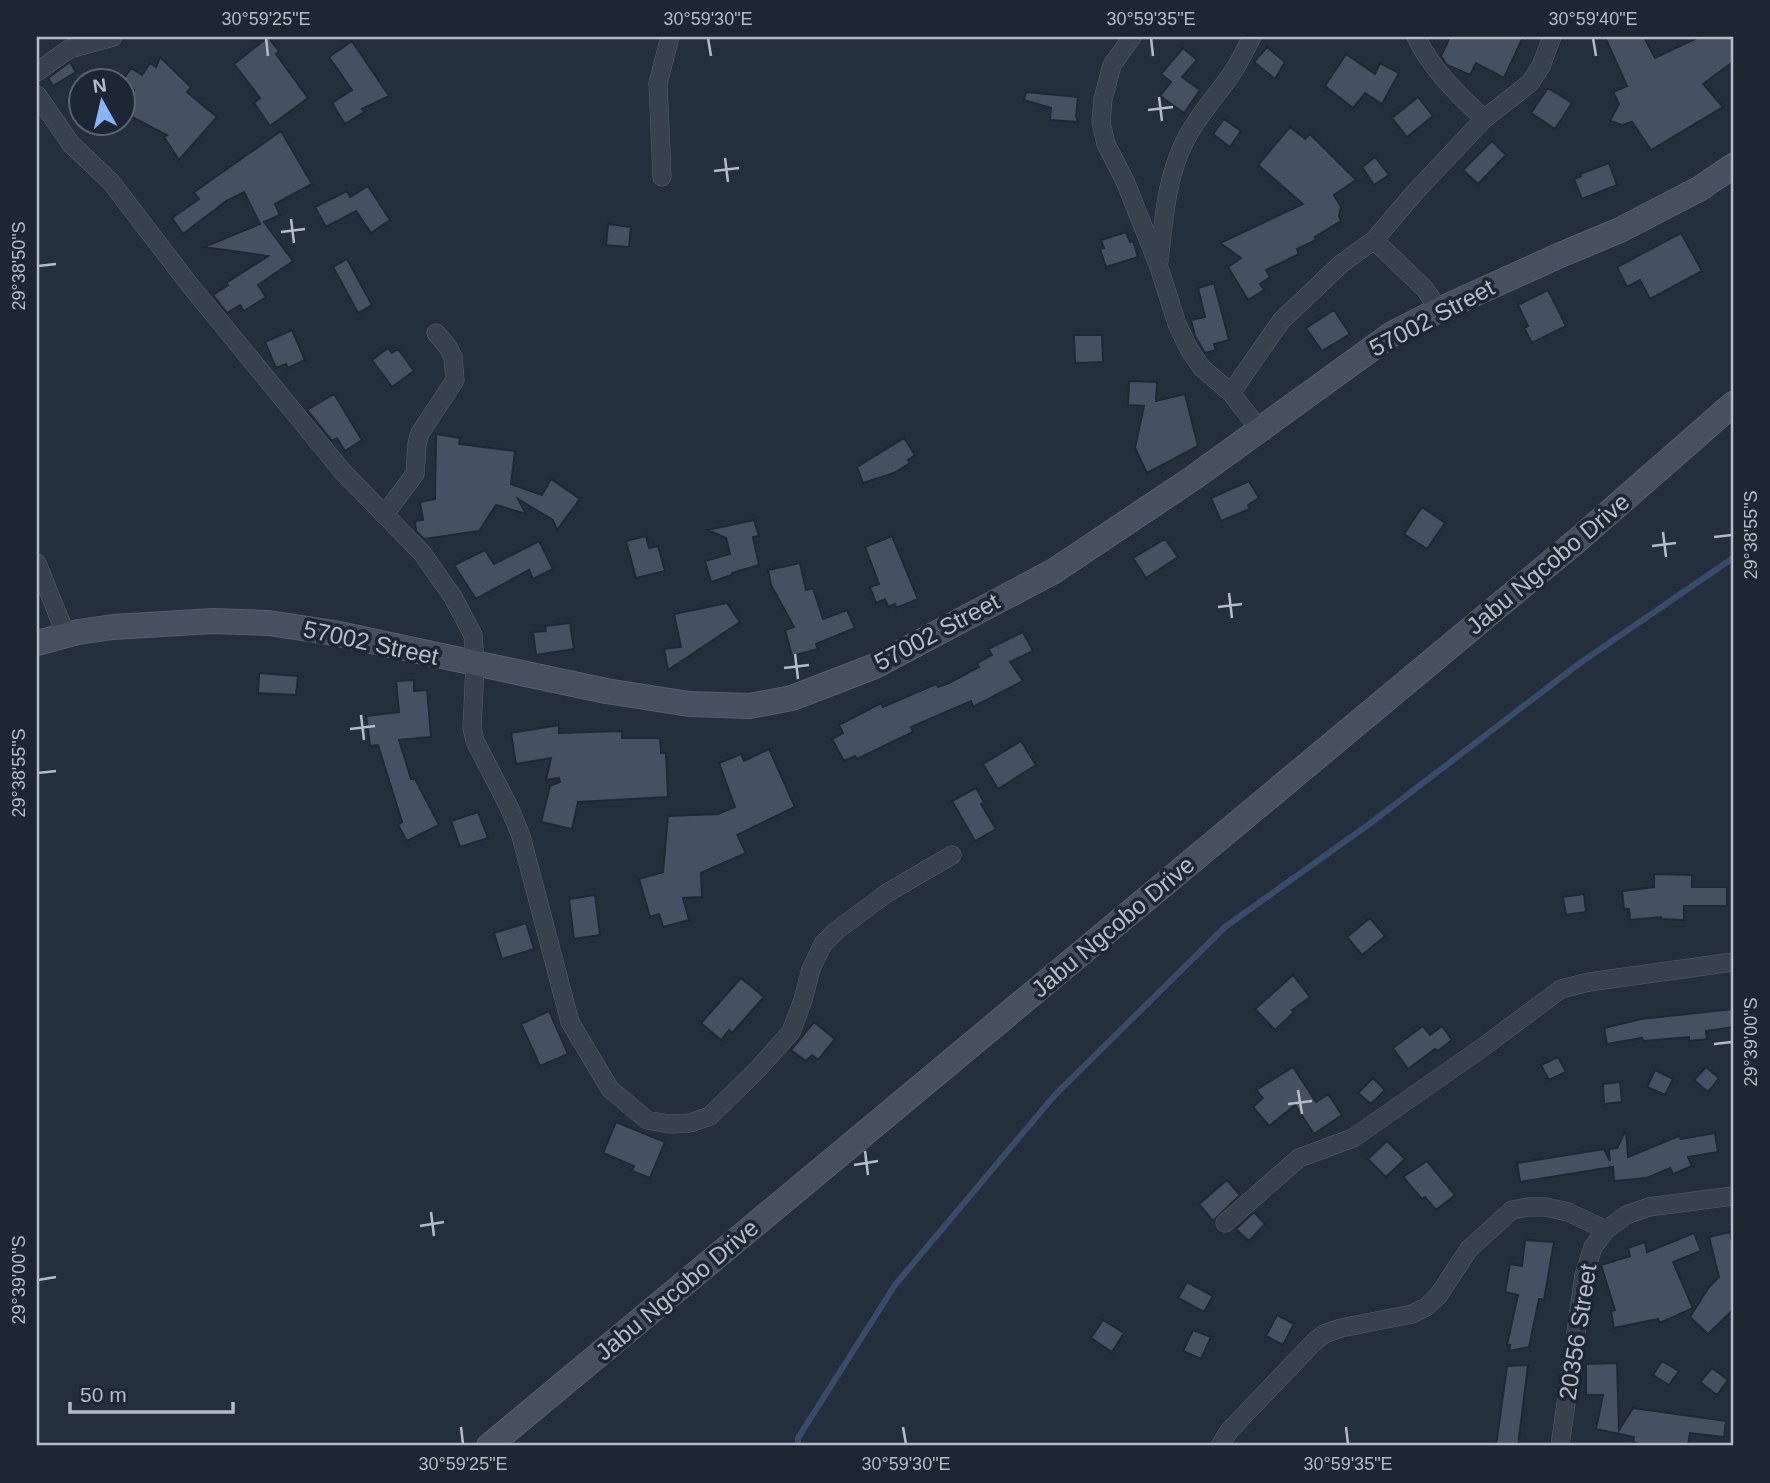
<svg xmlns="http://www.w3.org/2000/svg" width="1770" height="1483" font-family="Helvetica,sans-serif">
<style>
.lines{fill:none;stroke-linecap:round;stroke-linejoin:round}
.stream{stroke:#394c67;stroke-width:6}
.building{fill:#455162;stroke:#1f2835;stroke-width:2}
.street-casing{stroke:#565f6c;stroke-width:19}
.secondary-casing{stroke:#565f6c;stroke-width:26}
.street{stroke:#38414e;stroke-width:18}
.secondary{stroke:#465061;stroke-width:24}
.ticks{fill:none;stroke:#b4bcc9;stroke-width:2.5}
.labels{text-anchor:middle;stroke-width:7;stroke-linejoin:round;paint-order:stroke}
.street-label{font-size:24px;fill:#b4bcc9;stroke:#1d2633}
.neatline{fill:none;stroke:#b4bcc9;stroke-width:2.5}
.ticks-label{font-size:18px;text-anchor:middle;fill:#b4bcc9}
</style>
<rect width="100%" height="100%" fill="#242f3e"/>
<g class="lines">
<path class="stream" d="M798,1446V1438L895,1285L1054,1096L1225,927L1368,825L1580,663L1733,558"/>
</g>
<path class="building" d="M268,37L279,51L276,54L308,98L270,126L254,103L260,98L234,64Z
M1450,37H1523L1504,78L1476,63L1470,75L1447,65L1441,56Z
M1605,37H1644L1655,58L1699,37H1733V62L1703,84L1723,107L1651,150L1632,122L1622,125L1610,121L1619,104L1613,92L1627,86Z
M352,41L389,96L362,109L364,112L345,124L332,103L352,90L329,57Z
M1267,47L1285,62L1275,79L1254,62Z
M1183,48L1197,60L1182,77L1200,90L1184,113L1160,96L1171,82L1161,74Z
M1346,54L1375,74L1380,63L1399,73L1382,104L1365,93L1353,108L1325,86Z
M160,57L191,87L187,92L217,117L179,160L164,137L167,135L132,117L125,106L134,90L122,81L131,68L142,75L150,63L156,67Z
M70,62L76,72L53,86L48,78Z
M1548,88L1572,103L1555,129L1531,113Z
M1026,92L1078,97L1076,116L1078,122L1050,120L1051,108L1024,100Z
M1418,97L1433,116L1407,137L1392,118Z
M1224,119L1241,131L1230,147L1213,134Z
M1290,127L1305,139L1310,134L1356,180L1334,195L1341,207L1339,216L1341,221L1315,237L1316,240L1297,249L1299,254L1266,270L1270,277L1260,284L1264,290L1248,300L1228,267L1241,258L1220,243L1303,204L1258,165Z
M281,131L312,184L275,204L280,215L264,222L293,261L258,285L266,297L244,311L240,305L227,313L213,295L228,285L226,283L268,256L204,247L260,224L244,192L226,201L183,234L172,218L199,199L194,192Z
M1492,141L1506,155L1478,184L1463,170Z
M1375,157L1389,175L1374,185L1362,167Z
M1609,163L1617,185L1582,199L1574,179L1581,176L1580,174Z
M368,186L390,220L371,233L356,211L326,227L315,207L347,191L350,197Z
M608,224L631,227L629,247L606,245Z
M1126,232L1130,242L1133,241L1138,257L1106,267L1100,249L1104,248L1101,240Z
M1681,233L1702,271L1650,299L1640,280L1627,287L1617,267Z
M347,259L372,305L358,313L333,267Z
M1214,283L1229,340L1214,344L1216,350L1205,353L1195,336L1191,320L1205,317L1198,288Z
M1548,290L1566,326L1532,343L1524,328L1528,326L1518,305Z
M1334,310L1350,334L1322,351L1306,328Z
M292,330L305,360L288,368L286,364L276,368L265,342Z
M1074,335H1102L1103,362L1075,363Z
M388,348L392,353L398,349L414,371L392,387L372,360Z
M1129,381L1157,382L1156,401L1185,394L1198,446L1147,473L1135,448L1144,406L1128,405Z
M334,394L362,440L345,451L337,438L332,441L307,410Z
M436,434L460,438L459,444L515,451L511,484L542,495L551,479L580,499L557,530L553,520L518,499L526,514L496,505L479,531L424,539L416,531L415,521L423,520L420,502L435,499Z
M904,438L915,455L908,460L910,463L894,473L863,483L857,467Z
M1249,481L1259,498L1248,505L1250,509L1221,521L1211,498Z
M1422,507L1445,523L1427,549L1404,534Z
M754,520L759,536L753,537L759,565L732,573V575L711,582L705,561L730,554L726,538L708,530Z
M646,536L649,548L658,546L665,571L636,578L626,541Z
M892,536L918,599L896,608L895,604L888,607L885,599L876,603L870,587L879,584L865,547Z
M1165,539L1178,557L1146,578L1133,558Z
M539,541L553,569L533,579L529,570L476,599L454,565L485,550L494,564Z
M800,563L806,590L813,588L823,619L847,610L855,628L816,644L818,649L792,656L785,630L794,627L771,585L768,570Z
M727,603L740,622L668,670L664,649L681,647L674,614Z
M570,623L574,649L536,655L533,632L546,631L545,626Z
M1023,632L1033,651L1010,662L1023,681L973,707L971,701L911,727L913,732L857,759L855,756L844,761L832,739L843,733L839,725L881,703L883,707L936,684L938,687L949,683L979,667L977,663L992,655L988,649Z
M259,673L298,676L296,695L258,693Z
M414,680V691L427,690L431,737L399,740L411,779H415L439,825L407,841L398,825L402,822L378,745L370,746L366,716L399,712L396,681Z
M559,725V733L622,731V738H660L661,753H666L668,797L578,802L572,829L541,822L550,786L560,782L559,778L546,780L551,758L516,764L511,733Z
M1021,741L1036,765L998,789L983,764Z
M769,749L795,807L737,835L746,853L701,873L702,897L683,898L689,920L663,927L659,914L650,917L639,879L663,872L668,816L718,814L735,807L719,763L741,754L744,761Z
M976,788L984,802L981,804L996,829L975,841L952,801Z
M478,812L488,838L460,847L451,821Z
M1654,874L1692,875V887H1727V906H1684V920L1661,919V917L1630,920L1629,909H1624L1622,891L1654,887Z
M1584,894L1586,912L1566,915L1563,897Z
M595,895L600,935L574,939L569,899Z
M1370,918L1385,936L1362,955L1347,937Z
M526,923L534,949L502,959L494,933Z
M1293,975L1310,997L1292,1010L1294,1012L1275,1030L1255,1009Z
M741,978L764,997L732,1033L729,1030L721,1040L701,1023Z
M1733,1009V1027L1706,1031L1707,1039L1689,1041V1037L1643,1041L1642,1038L1607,1044L1604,1028L1641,1019Z
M549,1011L568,1054L540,1066L521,1024Z
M814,1022L835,1039L818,1060L812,1055L806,1061L791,1050Z
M1423,1026L1430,1035L1442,1026L1452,1040L1438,1051L1435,1049L1408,1069L1393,1048Z
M1558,1057L1566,1072L1549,1080L1541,1065Z
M1293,1067L1316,1102L1328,1094L1342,1115L1314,1134L1295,1105L1269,1126L1253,1107L1263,1098L1256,1090Z
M1706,1067L1719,1078L1708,1092L1694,1080Z
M1655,1070L1673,1079L1665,1095L1647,1087Z
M1373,1078L1385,1090L1371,1104L1358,1093Z
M1620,1082L1622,1102L1604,1104L1603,1084Z
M616,1122L665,1142L650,1178L632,1171L634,1166L603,1153Z
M1626,1130L1628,1157L1679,1136L1681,1139L1715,1133L1718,1152L1688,1157L1692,1166L1673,1174L1670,1168L1647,1178L1614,1181L1613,1167L1520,1182L1517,1163L1604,1149L1610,1161L1609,1149L1617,1148Z
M1387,1141L1405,1159L1386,1177L1368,1159Z
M1427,1161L1455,1195L1436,1210L1425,1197L1422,1199L1403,1177Z
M1227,1180L1240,1195L1213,1221L1199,1204Z
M1254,1212L1265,1224L1249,1241L1236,1229Z
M1730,1232L1733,1246V1310L1708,1334L1690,1317L1709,1287L1719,1277L1709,1237Z
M1694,1233L1701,1251L1673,1262L1693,1308L1660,1323L1658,1319L1614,1328L1611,1311L1615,1310L1601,1265L1630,1256L1628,1248L1645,1242L1647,1252Z
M1525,1240L1554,1242L1544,1300L1539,1299L1529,1347L1509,1351L1510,1345H1507L1518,1295L1505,1292L1510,1264L1522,1266Z
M1187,1282L1213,1296L1204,1312L1178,1298Z
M1277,1315L1294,1324L1283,1345L1266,1336Z
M1103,1320L1124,1333L1112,1352L1091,1338Z
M1193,1330L1211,1337L1201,1359L1183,1351Z
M1662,1361L1679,1371L1669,1385L1653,1375Z
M1617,1363L1619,1430L1633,1408L1726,1421L1724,1437L1690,1433L1688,1446H1636L1637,1443L1633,1442L1634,1437L1596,1429L1603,1395H1586V1364Z
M1528,1365L1518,1446H1496L1507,1366Z
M1712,1368L1728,1380L1717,1395L1700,1382Z"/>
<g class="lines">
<defs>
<path id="street" d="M1132,37L1112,65L1103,99L1101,122L1106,144L1125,181L1158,264L1177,324L1189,349L1202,368L1231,393L1260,430
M1416,37C1432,70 1458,94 1484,119
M37,72L69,49L113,37
M37,95L71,144L111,182L189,284L343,472L422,553L453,597L473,635L475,665L472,728L475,741L509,807L521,836L570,1022L610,1089L647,1120L669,1124L690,1123L710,1116L758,1069L791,1032L803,1000L811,969L823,944L836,931L887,893L952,855
M662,177L658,83L670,37
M1374,240L1425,289L1439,310
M1159,261C1164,220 1166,178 1185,141C1198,114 1219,94 1234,70C1241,59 1246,48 1252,37
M1231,393L1281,321L1341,264L1374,240L1417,190L1484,119L1530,83L1541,66L1552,37
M384,515L415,474L417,444L420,433L455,380L453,357L448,347L436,333
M37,563L66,635
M1225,1223L1299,1158L1353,1138L1479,1050L1561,989L1589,982L1733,962
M1220,1446L1229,1431L1314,1342L1324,1334L1341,1328L1412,1314L1426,1307L1438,1296L1469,1249L1512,1210L1528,1207H1546L1568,1212L1606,1230
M1560,1446L1584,1275L1593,1247L1606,1230L1626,1215L1649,1207L1733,1196"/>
<path id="secondary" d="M37,643L78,632L113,627L213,621L269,623L334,633L606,691L689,704L750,706L792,698L875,666L1054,571L1193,478L1392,334L1439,310L1558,256L1620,230L1699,189L1733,166
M489,1446L1580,538L1733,404"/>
</defs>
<use href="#street" class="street-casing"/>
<use href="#secondary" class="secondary-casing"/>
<use href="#street" class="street"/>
<use href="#secondary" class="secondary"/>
</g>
<path class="ticks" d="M266,38L268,56M708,38L711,56M1151,38L1153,56M1593,38L1596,56M1159,97L1162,121M1148,110L1173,107M725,158L728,182M714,171L739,168M291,219L294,243M281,232L305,229M38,266L56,264M1663,532L1666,557M1714,537L1732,535M1652,546L1676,543M1229,593L1232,618M1218,607L1242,604M795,654L798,679M784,668L809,665M361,715L364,740M350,729L375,726M38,773L56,771M1714,1044L1732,1042M1298,1090L1302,1114M1288,1104L1312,1101M865,1151L868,1175M854,1165L878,1161M431,1212L434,1236M420,1226L444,1222M38,1280L56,1277M461,1427L463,1444M903,1427L906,1444M1346,1427L1348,1444"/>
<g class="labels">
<g class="street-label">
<text transform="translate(1432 318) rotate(-28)" y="8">57002 Street</text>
<text transform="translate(1548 564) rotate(-40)" y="8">Jabu Ngcobo Drive</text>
<text transform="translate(937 632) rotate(-28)" y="8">57002 Street</text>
<text transform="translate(371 643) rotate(12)" y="8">57002 Street</text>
<text transform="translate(1113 927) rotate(-40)" y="8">Jabu Ngcobo Drive</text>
<text transform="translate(677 1290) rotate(-40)" y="8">Jabu Ngcobo Drive</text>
<text transform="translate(1578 1332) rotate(-81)" y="8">20356 Street</text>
</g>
</g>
<rect width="1770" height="1483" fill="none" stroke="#1d2633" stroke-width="77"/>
<g transform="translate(102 102) rotate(352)"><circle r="33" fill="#1d2633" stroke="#59626f" stroke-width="2"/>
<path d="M0-5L12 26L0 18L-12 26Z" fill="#8ab4f8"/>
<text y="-10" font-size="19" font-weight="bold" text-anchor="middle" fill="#b4bcc9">N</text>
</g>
<path d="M70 1402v10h163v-10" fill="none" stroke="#b4bcc9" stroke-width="3.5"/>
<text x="80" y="1402" font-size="21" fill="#b4bcc9" stroke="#1d2633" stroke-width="5" paint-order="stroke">50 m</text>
<rect x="38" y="38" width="1694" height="1406" class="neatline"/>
<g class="ticks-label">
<text x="266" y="25">30°59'25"E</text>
<text x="708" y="25">30°59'30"E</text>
<text x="1151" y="25">30°59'35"E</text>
<text x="1593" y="25">30°59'40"E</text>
<text transform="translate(19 266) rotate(-90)" y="6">29°38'50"S</text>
<text transform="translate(1751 535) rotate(-90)" y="6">29°38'55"S</text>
<text transform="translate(19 773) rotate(-90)" y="6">29°38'55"S</text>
<text transform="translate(1751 1042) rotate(-90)" y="6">29°39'00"S</text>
<text transform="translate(19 1280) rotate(-90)" y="6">29°39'00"S</text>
<text x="463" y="1470">30°59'25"E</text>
<text x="906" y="1470">30°59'30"E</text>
<text x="1348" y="1470">30°59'35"E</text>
</g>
</svg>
